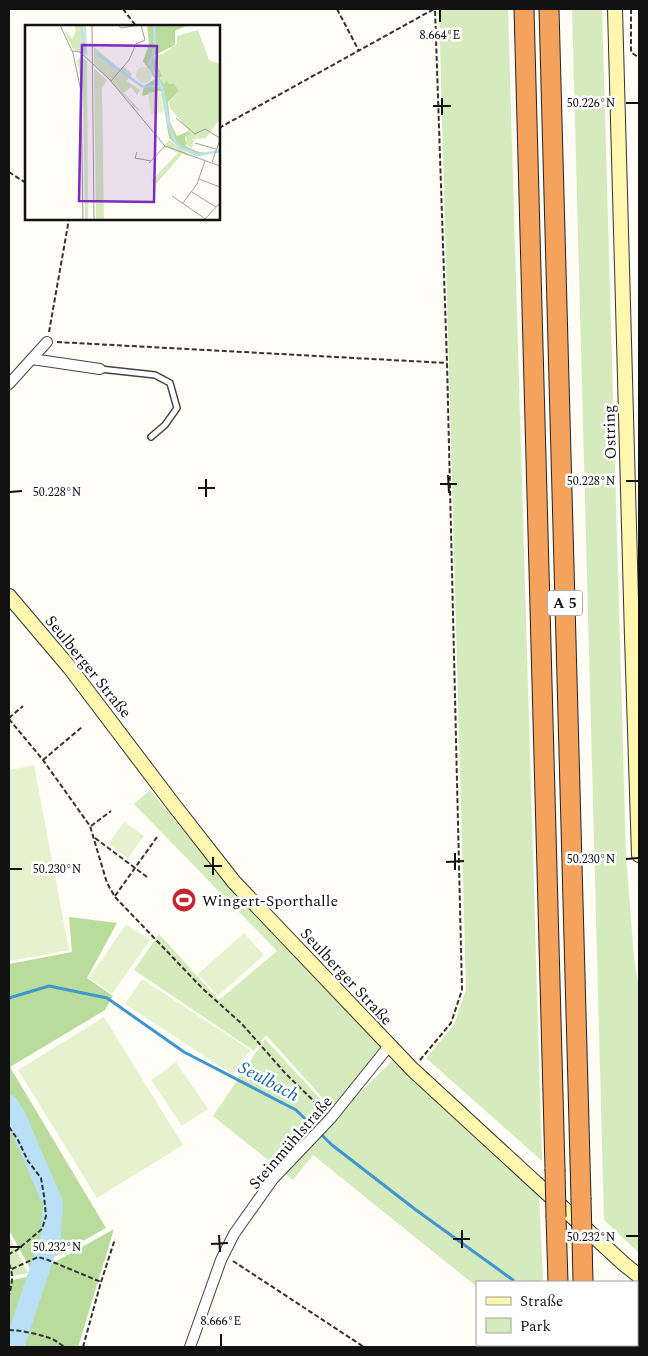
<svg xmlns="http://www.w3.org/2000/svg" width="648" height="1356" font-family="Spectral,serif">
<style>
.green{fill:#d5ebbd}
.forest{fill:#b9dc9c}
.pitch{fill:#e6f2cf}
.lines{fill:none;stroke-linecap:round;stroke-linejoin:round}
.stream{stroke:#3f96cf;stroke-width:3}
.river{stroke:#b9e0f7;stroke-width:20}
.lane-casing{stroke:#444;stroke-width:8}
.street-casing{stroke:#444;stroke-width:12}
.secondary-casing{stroke:#333;stroke-width:16}
.highway-casing{stroke:#222;stroke-width:21}
.path{stroke:#333;stroke-width:2;stroke-dasharray:5 2.5;stroke-linecap:butt}
.lane{stroke:#fff;stroke-width:5}
.street{stroke:#fff;stroke-width:10}
.secondary{stroke:#fff6b0;stroke-width:14}
.highway{stroke:#f5a25d;stroke-width:19}
.highway-bridge-casing{stroke:#222;stroke-width:21;stroke-linecap:butt}
.highway-bridge{stroke:#f5a25d;stroke-width:19}
.ticks{fill:none;stroke:#111;stroke-width:2}
.labels{text-anchor:middle;stroke-width:5;stroke-linejoin:round;paint-order:stroke}
.shield{fill:#fff;stroke:#585858;stroke-width:1}
.shield-label{font-size:15px;font-weight:bold;fill:#111}
.street-label{font-size:16px;fill:#111;stroke:#fff}
.poi-label{font-size:16px;fill:#111;stroke:#fff;text-anchor:start}
.water-label{font-size:18px;font-style:italic;fill:#1768a6;stroke:#fff}
.inset-river{fill:none;stroke:#b9e0f7;stroke-width:2.5}
.inset-road{fill:none;stroke:#a09f9a;stroke-width:1}
.view{fill:#7b2cbf;fill-opacity:0.15;stroke:#7b2cbf;stroke-width:2.5}
.inset-edge{fill:none;stroke:#111;stroke-width:2.5}
.ticks-label{font-size:12px;text-anchor:middle;fill:#111;stroke:#fff;stroke-width:5;stroke-linejoin:round;paint-order:stroke}
</style>
<rect width="100%" height="100%" fill="#fffdf5"/>
<path class="green" d="M439,9H508L542,1161L426,1058L454,1025L466,989Z
M572,9H602L626,854L634,958L639,990V1253L604,1220Z
M150,790L230,888L383,1049L336,1113L266,1035L254,1051L134,970L159,934L219,1000L277,951L134,804Z
M265,1039L336,1116L394,1059L539,1191L543,1282H477V1287L313,1155L293,1180L213,1116Z
M9,1237L28,1273L9,1277Z"/>
<path class="forest" d="M69,917L117,923L87,978L113,996L105,1010L10,1067L106,1228L31,1270L9,1230V964L72,952Z
M114,1229L78,1347H9V1281L30,1276Z"/>
<path class="pitch" d="M34,765L69,950L9,961V770Z
M124,822L144,836L128,858L108,844Z
M126,924L150,940L112,994L89,978Z
M244,933L264,955L218,996L198,974Z
M142,979L250,1050L233,1075L125,1004Z
M104,1017L183,1145L97,1198L18,1070Z
M176,1062L208,1109L182,1126L151,1080Z"/>
<g class="lines">
<path class="stream" d="M9,998L49,986L107,998L184,1052L296,1110L332,1145L416,1210L513,1280
M624,1345L625,1347"/>
<path class="river" d="M9,1105L16,1117L53,1203L51,1235L14,1347"/>
<defs>
<path id="lane" d="M100,369L155,375L170,383L177,408L165,425L151,437"/>
<path id="street" d="M32,359L100,369
M9,384L47,342
M190,1347L221,1260L234,1234L273,1179L331,1118L389,1046"/>
<path id="secondary" d="M615,9L632,637L639,855
M9,596L70,668L173,804L234,882L412,1069L624,1264L639,1276"/>
<path id="highway" d="M524,9L555,1169
M549,9L581,1198
M556,1217L558,1282
M582,1238L583,1282
M559,1345V1347
M584,1345V1347"/>
</defs>
<use href="#lane" class="lane-casing"/>
<use href="#street" class="street-casing"/>
<use href="#secondary" class="secondary-casing"/>
<use href="#highway" class="highway-casing"/>
<path class="path" d="M123,9L136,26
M337,9L359,51
M631,9V52L639,58
M219,128L434,9
M9,172L26,183
M49,332L69,219
M57,342L447,363
M9,718L23,706
M9,719L43,760L90,826L107,883L115,897L203,989L242,1024L286,1074L324,1111
M43,760L82,727
M91,826L111,811
M95,838L147,877
M115,896L157,837
M420,1060L451,1023L462,990L447,363L435,9
M9,1127L18,1140L28,1161L41,1178L44,1196L46,1216L42,1229L17,1250L9,1254
M233,1261L364,1347
M9,1264C14,1274 12,1285 9,1295
M12,1269L38,1257L48,1260L101,1282
M9,1330C20,1330 45,1335 54,1340C58,1342 61,1345 65,1347
M637,1331L639,1347
M83,1347L101,1282L115,1239"/>
<use href="#lane" class="lane"/>
<use href="#street" class="street"/>
<use href="#secondary" class="secondary"/>
<use href="#highway" class="highway"/>
<defs>
<path id="highway-bridge" d="M555,1169L556,1217
M581,1198L582,1238"/>
</defs>
<use href="#highway-bridge" class="highway-bridge-casing"/>
<use href="#highway-bridge" class="highway-bridge"/>
</g>
<path class="ticks" d="M440,10V22M442,98V115M626,103H638M433,106H451M448,475L449,493M206,479V497M626,481H638M440,484H457M198,488H215M10,492L22,491M455,853V870M213,857V875M626,859L638,858M446,862L464,861M204,866H222M10,869H22M462,1230V1248M219,1235L220,1252M626,1236H638M453,1239H470M211,1244L228,1243M10,1247H22M221,1334V1346"/>
<defs>
<symbol id="stadium-disc" viewBox="-11 -11 22 22"><circle r="9.5" fill="#c4262e" stroke="#fff"/><path d="M0-5a6.5 5 0 1 0 0 10a6.5 5 0 1 0 0-10ZM-3.5-1.8h7v3.6h-7Z" fill="#fff"/></symbol>
</defs>
<g fill-rule="evenodd">
<use href="#stadium-disc" x="170" y="886" width="28" height="28"/>
</g>
<g class="labels">
<rect class="shield" x="547.5" y="590.5" width="35" height="25" rx="4"/>
<g class="shield-label">
<text x="565" y="608">A 5</text>
</g>
<g class="street-label">
<text transform="translate(609 432) rotate(-92)" y="6">Ostring</text>
<text transform="translate(89 666) rotate(51)" y="6">Seulberger Straße</text>
<text transform="translate(347 976) rotate(47)" y="6">Seulberger Straße</text>
<text transform="translate(290 1142) rotate(-49)" y="6">Steinmühlstraße</text>
</g>
<g class="poi-label">
<text x="202" y="906">Wingert-Sporthalle</text>
</g>
<g class="water-label">
<text transform="translate(269 1081) rotate(28)" y="6">Seulbach</text>
</g>
</g>
<g transform="translate(25 25)">
<rect width="195" height="195" fill="#fffdf5"/>
<path d="M49,0H61L62,31L48,24L39,5L47,14L51,6ZM173,5L184,35L195,39V94L181,113L169,114L167,123L158,117L162,115L160,111L166,108L145,83L144,77L154,66L149,58L144,59L142,55L139,59L133,53L138,50L128,31L138,29L152,19V11ZM69,22L95,44L98,41L107,49L102,56L115,65L112,70L106,62L99,68L115,85L113,86L69,39ZM56,31L62,36L63,195H60L58,66L52,36ZM69,43L82,55L77,63L79,195H71ZM144,115L167,132L157,129L131,159L126,156L153,128L139,121Z" fill="#d5ebbd"/>
<path d="M122,0H163L150,6V20L128,31L138,51L134,53L139,59L142,55L144,59L149,58L154,66L143,77L145,97L152,111L164,106L166,109L160,111L161,121L174,127L185,128L171,131L155,123L144,113L136,66L117,71L119,61L130,54L118,36L124,19Z" fill="#b9dc9c"/>
<path d="M111 50a8 8 0 1 1 16 0a8 8 0 1 1-16 0ZM136,66L140,87L126,89L123,68Z" fill="#e6f2cf"/>
<path class="inset-river" d="M56,0L61,28M129,0L130,22L125,39L138,65L143,97L150,116L156,123L173,130L195,126M72,29L118,62L136,61"/>
<path class="inset-road" d="M35,0L48,28L56,66L58,195M67,0L69,195M93,0L96,3L114,0M47,26L55,27L84,54L140,121L195,141M86,56L104,35L111,19L120,15L116,0M151,93L170,109L180,104L195,113M170,118L191,124M112,127L110,133L126,136M187,137L195,115M124,138L140,121M174,154L195,162M167,167L191,182M147,171L182,195M158,178L172,159L180,136M180,194L195,178"/>
<path class="view" d="M57,20L132,21L129,177L54,176Z"/>
<rect width="195" height="195" class="inset-edge"/>
</g>
<g class="ticks-label">
<text x="440" y="39">8.664°E</text>
<text x="591" y="107">50.226°N</text>
<text x="591" y="485">50.228°N</text>
<text x="57" y="496">50.228°N</text>
<text x="591" y="863">50.230°N</text>
<text x="57" y="873">50.230°N</text>
<text x="591" y="1241">50.232°N</text>
<text x="57" y="1251">50.232°N</text>
<text x="221" y="1325">8.666°E</text>
</g>
<rect width="648" height="1356" fill="none" stroke="#111111" stroke-width="20"/>
<rect x="476" y="1281" width="162" height="65" fill="#ffffff" stroke="#a0a0a0"/>
<rect x="486" y="1297" width="25" height="8" fill="#fff6b0" stroke="#a0a0a0"/>
<text x="520" y="1306" font-size="15" fill="#111111">Straße</text>
<rect x="486" y="1318" width="25" height="15" fill="#d5ebbd" stroke="#a0a0a0"/>
<text x="520" y="1331" font-size="15" fill="#111111">Park</text>
</svg>
